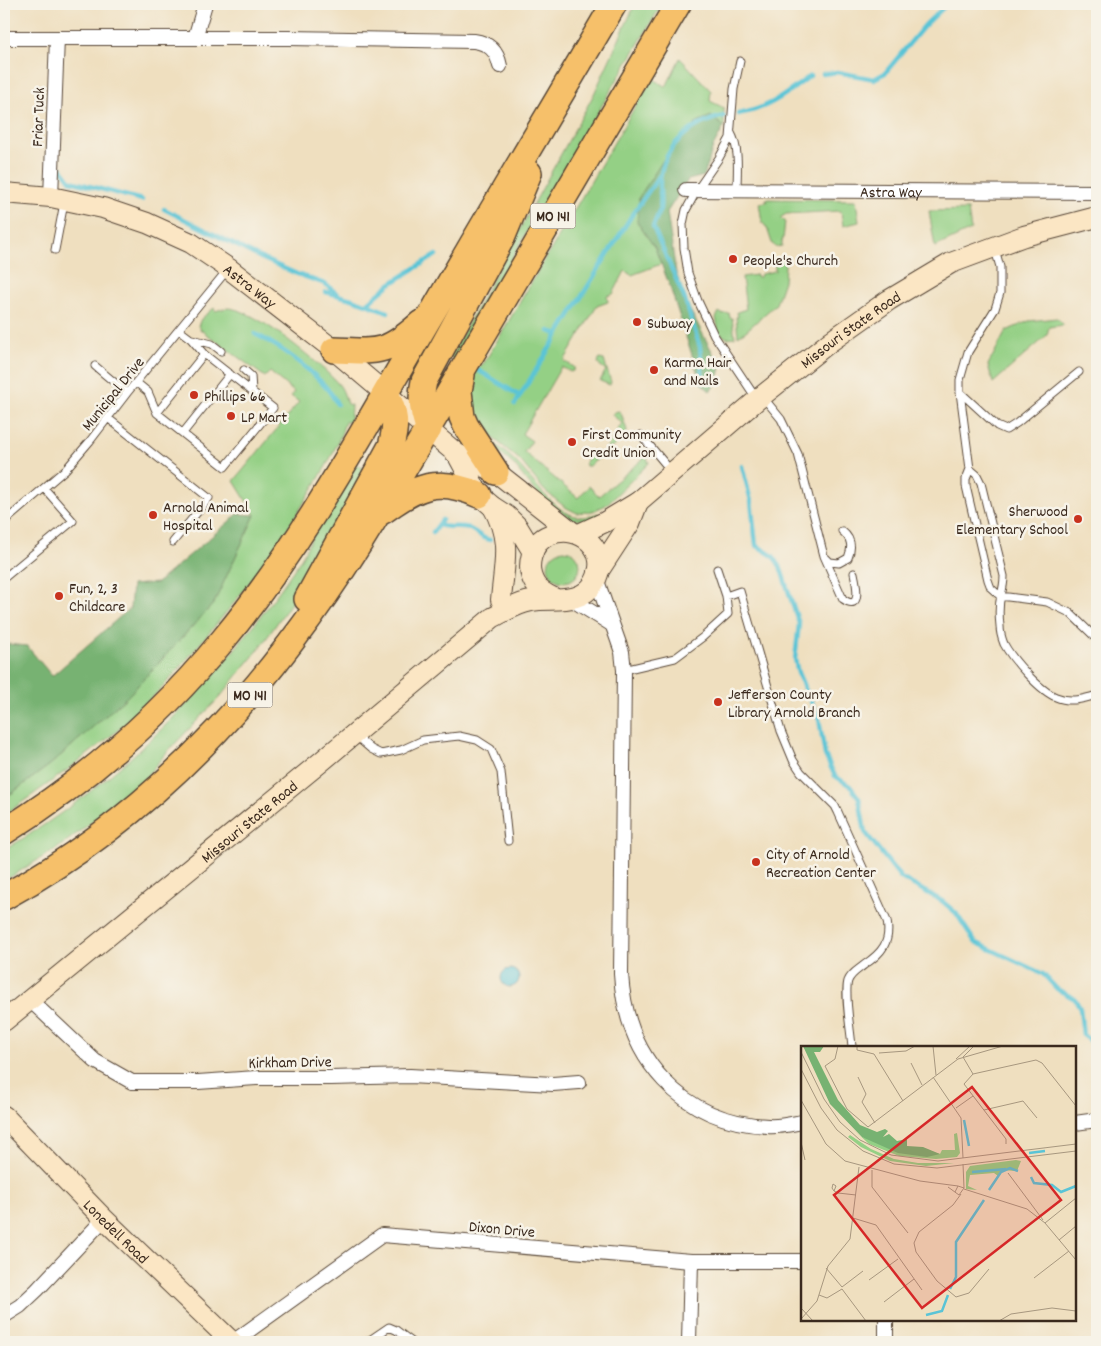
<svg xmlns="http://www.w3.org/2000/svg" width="1101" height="1346" font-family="Dekko,sans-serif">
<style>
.green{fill:#94d085;stroke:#687d52}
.forest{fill:#77b272;stroke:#596e48}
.water{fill:#5ac4d6;stroke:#4a777a}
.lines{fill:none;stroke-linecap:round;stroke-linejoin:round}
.stream{stroke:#5ac4d6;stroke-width:4.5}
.lane-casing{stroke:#564536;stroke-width:9}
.street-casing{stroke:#564536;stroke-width:16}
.secondary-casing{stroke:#564536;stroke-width:22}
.highway-casing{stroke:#564536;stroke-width:28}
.lane{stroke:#fff;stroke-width:7}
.street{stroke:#fff;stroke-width:14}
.secondary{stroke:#fbe6c4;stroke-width:20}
.highway{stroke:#f6c06b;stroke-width:25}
.poi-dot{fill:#c8321e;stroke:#f7f3e8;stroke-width:2}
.labels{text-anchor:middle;stroke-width:5;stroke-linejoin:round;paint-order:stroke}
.shield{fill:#f7f3e8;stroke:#73665b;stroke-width:1}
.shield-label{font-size:15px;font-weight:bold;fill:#3b2a1e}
.street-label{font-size:16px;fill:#3b2a1e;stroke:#f7f3e8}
.poi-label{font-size:16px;fill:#3b2a1e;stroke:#f7f3e8;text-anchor:start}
.inset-river{fill:none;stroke:#5ac4d6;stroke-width:2.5}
.inset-road{fill:none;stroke:#a7977f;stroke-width:1}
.view{fill:#d62828;fill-opacity:0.15;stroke:#d62828;stroke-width:2.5}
.inset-edge{fill:none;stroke:#3b2a1e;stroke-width:2.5}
</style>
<rect width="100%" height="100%" fill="#f7f3e8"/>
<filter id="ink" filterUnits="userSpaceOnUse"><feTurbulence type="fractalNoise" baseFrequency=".02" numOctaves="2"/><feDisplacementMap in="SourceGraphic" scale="10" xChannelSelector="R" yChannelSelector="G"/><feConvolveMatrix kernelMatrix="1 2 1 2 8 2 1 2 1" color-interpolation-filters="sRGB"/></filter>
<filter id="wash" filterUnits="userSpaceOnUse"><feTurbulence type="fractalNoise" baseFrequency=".0096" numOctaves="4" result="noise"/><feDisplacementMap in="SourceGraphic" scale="20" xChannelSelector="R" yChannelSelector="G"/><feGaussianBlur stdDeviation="1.12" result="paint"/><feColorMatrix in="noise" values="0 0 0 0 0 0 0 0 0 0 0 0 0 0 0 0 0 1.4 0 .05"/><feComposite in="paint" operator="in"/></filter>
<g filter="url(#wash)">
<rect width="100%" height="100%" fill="#efdfbf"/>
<path class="green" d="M635,4H662L524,237L456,360L450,357L594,94Z
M680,58L711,91L710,101L724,108V127L711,116L637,222L655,248L661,264L632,275L625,271L613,294L607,296L608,302L597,306L564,361L574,367V370L571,372L561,367L522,434L532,441L524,452L578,498L589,486L599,496L643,459L637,450V448H639L646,456L649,463L606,505L593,511L577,513L565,507L544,490L520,460L492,437L483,427L476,413L469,415L473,372L484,363L652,78L666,87Z
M766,199L856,200L859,222L843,226L841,211L786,214L780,218L785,221L783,240H782V246L775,247L772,243L767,228L762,222L759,203L767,202Z
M968,210L971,230L935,247L929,211Z
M784,258L785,266L784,281L776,304L746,331L738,336L736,317H738L737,312L746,309L742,277L756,275L757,277H760L761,274L775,271V263L777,260Z
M214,308L215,311C222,309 228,307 234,309C260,314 323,365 340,386C344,392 345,398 347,404L351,405L350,422H345C337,452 318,479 302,506C272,556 236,602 198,646C177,671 155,697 131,719C91,754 48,784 4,815V799L51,764L128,696L214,603L255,515L234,481L299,402L291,396L294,392L270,372L265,377L201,330L198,326L201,319Z
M719,312L722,314L729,313L730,318H732L735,337L727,338L719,333L716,318Z
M1057,318L1064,325L1049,327L1047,335L1042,340L993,383L988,365L1006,331L1029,321Z
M599,359L604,360L611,382L610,385L600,381L606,370L598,364Z
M619,411L621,413L627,430L626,436L589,466H586L585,462L591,451H594L602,456L622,423L612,415L614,412Z
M486,436C496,445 507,453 516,462C532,478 557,518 583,517C588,517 593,515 598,513L600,516L585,521L571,519L539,496L514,465L484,439Z
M356,464L370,472L329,544L289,606L259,649L220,697L167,752L136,789L59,847L4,881V850C121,782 220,680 295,568C305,554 310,539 319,525C330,504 344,484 356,464Z
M548 566a16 16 0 1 1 32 0a16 16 0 1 1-32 0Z"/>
<path class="forest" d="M711,116L724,127L713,147L704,176L688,180L667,212L676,273L690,310L721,368L717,383L710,391L701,383L669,284L655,248L637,222L639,197L671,148L697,122Z
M238,514L255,515L214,603L128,696L51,764L4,799V678L6,676L5,657L8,644L27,646L52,676L130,608L132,585L157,583Z"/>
<path class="water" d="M501 978a9 9 0 1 1 18 0a9 9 0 1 1-18 0Z"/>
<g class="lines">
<path class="stream" d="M823,74L837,72L874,79L885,73L925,25L947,4
M738,114C769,109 786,94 810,76
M62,169L71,181L142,200
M164,209L261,258L297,274L325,284L340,296
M326,292L352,299L388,312
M367,304L390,284L436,255
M549,331L558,334
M255,334C280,346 326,379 337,404
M478,370L520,396
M703,382L700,347L684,297L653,227C655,221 658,215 660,209C662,197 658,185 661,173C668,142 693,123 724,116
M515,404L632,215L660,175
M742,466L751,501L756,545L773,556L780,566L799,624L795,659L798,673L819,719L825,755L835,776L850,786L859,798L865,832L901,878L942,901L956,913L975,942L1043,974L1057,989L1075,999L1080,1008L1083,1035L1097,1046
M439,525C448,529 458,525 468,528C476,531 482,539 490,540
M433,532L442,520"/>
</g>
</g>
<g filter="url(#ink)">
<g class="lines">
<defs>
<path id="lane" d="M740,61L734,89L730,138L719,158L697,190L686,210L683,224L684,248L688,273L698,301L714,335L756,398
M731,133C740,149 737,172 737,190
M995,249L1000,267V293L995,309L968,352L960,380V392L970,469L966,479V486L988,580L991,588L1000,596L1047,602L1070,613L1097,639
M55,250L64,203
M179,330L191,339L204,354
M192,339L212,344L221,351
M95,366L127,393
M244,370L251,376L252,391
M137,383L148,392L157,413L225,467L273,408L204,354L157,413
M960,392L997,426L1006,430L1017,423L1079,372
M763,397L781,419L798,454L824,556L843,599C863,613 856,582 854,573
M109,419L209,498L173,542
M183,433L230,374
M641,435L672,472
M970,469L977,475L981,483L1004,576C1004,583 1003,588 1001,595C999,603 999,617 1000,626C1000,631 1002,639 1004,644C1012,659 1040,691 1056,697C1070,703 1084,699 1097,695
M4,522L66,469L90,441L127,393L228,269
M826,558L830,562L839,563L848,558C853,546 851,538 842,531
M4,578L73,521L44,488
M726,596L740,591L781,731L793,760L801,772L835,806L838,812L887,921C891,942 882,953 864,965C858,970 851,973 848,981C844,994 851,1032 852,1047
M624,670L675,658L703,637L728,614L726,596L717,569
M356,736L371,749L381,754L401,750L423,740L459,736L477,740L491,749L501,772L508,841
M367,1342L389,1327L396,1330L412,1342"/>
<g id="street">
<path d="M4,38H288L474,41C489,43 497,51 500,66"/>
<path d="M195,38L205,4"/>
<path id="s1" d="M686,190L1097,192"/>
<path d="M51,197L57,38"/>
<path d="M596,578L622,652L624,670L621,974C626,1059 681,1122 768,1126C779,1127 791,1124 802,1122"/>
<path d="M571,599L611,624"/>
<path d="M30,1000L95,1061L132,1082H198L256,1078H331L410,1076L553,1084L579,1082"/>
<path d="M1075,1123L1097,1120"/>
<path d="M4,1316L20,1306L37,1290L104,1219"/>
<path d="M233,1342L382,1235L691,1261H802"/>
<path d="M689,1342L691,1261"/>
<path d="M886,1342V1320"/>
</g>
<g id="secondary">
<path id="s2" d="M4,193L51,197L103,208L147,223L191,243L228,268L334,350L457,454L496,472L571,531"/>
<path d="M457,454L479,495L493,507L507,516L517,526L533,552"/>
<path d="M493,507C512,541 504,563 501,600"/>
<path id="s3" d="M579,534L605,522L638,502L757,400L831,341L889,300L951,263L1024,236L1097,217"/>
<path d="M598,572L630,523L638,502"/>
<path id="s4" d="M4,1021L322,761L492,618C504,612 517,603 531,601C553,597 580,606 594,583C612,552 581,522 549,535C531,542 525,568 535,584C540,592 548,595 556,599"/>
<path id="s5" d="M4,1116L104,1219L232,1342"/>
</g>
<path id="highway" d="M334,350C379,352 386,354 421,323
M462,375L459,391L462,417L466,426L496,472
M429,429C422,413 420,398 424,381L503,236L529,173
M383,511C418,486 437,476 479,495
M307,599L391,446C397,424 396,414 386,393
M4,832C87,780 161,716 223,640C305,541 366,425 431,315C491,211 553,108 614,4
M4,897C167,808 282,672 377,515L678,4"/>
</defs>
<use href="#lane" class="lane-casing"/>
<use href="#street" class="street-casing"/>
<use href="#secondary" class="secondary-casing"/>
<use href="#highway" class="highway-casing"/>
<use href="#lane" class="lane"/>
<use href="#street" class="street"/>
<use href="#secondary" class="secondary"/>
<use href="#highway" class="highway"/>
</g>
</g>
<g class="poi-dot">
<circle cx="733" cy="259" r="5"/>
<circle cx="637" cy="322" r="5"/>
<circle cx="654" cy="370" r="5"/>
<circle cx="194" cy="395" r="5"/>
<circle cx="231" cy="416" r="5"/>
<circle cx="572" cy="442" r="5"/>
<circle cx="153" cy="515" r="5"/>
<circle cx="1078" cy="519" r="5"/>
<circle cx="59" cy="596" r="5"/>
<circle cx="718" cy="702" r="5"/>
<circle cx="756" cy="862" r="5"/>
</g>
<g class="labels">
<g class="shield">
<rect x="530.5" y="203.5" width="45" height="25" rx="4"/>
<rect x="227.5" y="682.5" width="45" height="25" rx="4"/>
</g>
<g class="shield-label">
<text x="553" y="221">MO 141</text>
<text x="250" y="700">MO 141</text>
</g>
<g class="street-label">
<text transform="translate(37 117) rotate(-88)" y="6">Friar Tuck</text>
<text dy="6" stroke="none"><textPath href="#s1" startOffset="205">Astra Way</textPath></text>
<text dy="6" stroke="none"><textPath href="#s2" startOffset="268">Astra Way</textPath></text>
<text dy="6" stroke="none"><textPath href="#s3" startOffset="341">Missouri State Road</textPath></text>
<text transform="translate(112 393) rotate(-51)" y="6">Municipal Drive</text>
<text dy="6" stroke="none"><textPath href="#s4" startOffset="316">Missouri State Road</textPath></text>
<text transform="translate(290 1061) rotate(-1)" y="6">Kirkham Drive</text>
<text transform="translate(502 1228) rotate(5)" y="6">Dixon Drive</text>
<text dy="6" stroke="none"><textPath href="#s5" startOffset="161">Lonedell Road</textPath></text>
</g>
<g class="poi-label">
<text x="743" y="265">People's Church</text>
<text x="647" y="328">Subway</text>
<text x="664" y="367">Karma Hair<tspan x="664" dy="18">and Nails</tspan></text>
<text x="204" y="401">Phillips 66</text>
<text x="241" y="422">LP Mart</text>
<text x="582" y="439">First Community<tspan x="582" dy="18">Credit Union</tspan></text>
<text x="163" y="512">Arnold Animal<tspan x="163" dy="18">Hospital</tspan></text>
<text x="1068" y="516" text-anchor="end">Sherwood<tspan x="1068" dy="18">Elementary School</tspan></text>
<text x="69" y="593">Fun, 2, 3<tspan x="69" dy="18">Childcare</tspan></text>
<text x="728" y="699">Jefferson County<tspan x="728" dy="18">Library Arnold Branch</tspan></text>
<text x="766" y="859">City of Arnold<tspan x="766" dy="18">Recreation Center</tspan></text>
</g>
</g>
<g transform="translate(801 1046)">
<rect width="275" height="275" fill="#efdfbf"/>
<path d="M51,82L61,91L139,108L141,104H154L153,88L156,87L159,107L156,111L135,113L98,110L68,98ZM49,89L70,103L93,113L117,117H153L125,120L89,115L60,101L47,91ZM215,114L220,115L216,125L200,124L197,130L193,127L169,129L167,140L176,144L165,143V126L169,120Z" fill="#94d085"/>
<path d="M2,0H23L19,6H13L37,54L59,79L76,86L84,83L87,85L82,91L88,88L96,95L106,93V100L122,101L139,108L126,111L97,107L61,91L29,58Z" fill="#77b272"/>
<path class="inset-river" d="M163,74L168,100M228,107L244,105M171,126L205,123M230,131L233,137L251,139L260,146L275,140M188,144L200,126L209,122L217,125M149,243L155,231V196L183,154M125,269L141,265L147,249"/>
<path class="inset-road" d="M37,0L34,13L24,20L46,63L67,81L157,13L202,0M56,0V4L73,8L102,55M132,0L135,29M0,6L23,53L39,76L59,94L90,109L137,115L275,98M78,7L105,5L114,0M155,13L169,0M110,17L121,39M0,23L20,62L36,84L62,105L93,118L136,122L275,105M172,28L162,11L173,0M57,31L65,48L61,56L74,77M132,31L160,72L162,112M0,54L25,98L44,115L119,135L157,140M155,62L172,50M183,64L222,55L236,72M0,96L4,114M205,98V93L163,38L172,28L235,14L241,17L275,60M162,118L163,142M71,124V141L107,187M207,127L242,174M147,141L158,149L163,142L157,140L154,146M163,143L226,163L244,177L275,214M33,145L35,140L32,138L31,142L33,145L37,147L55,149M160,148L152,159L118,186L113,197L115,206L136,235L155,251L168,247L188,223M52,172L75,179L121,244M244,177L275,152M258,194L275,180M25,222L41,241L62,225M233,232L268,205M68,234L97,213M18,249L26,252L41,243L65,275M83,256L113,233M0,262L12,275M0,273L16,255L27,220L49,193L58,121M198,275L210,268L251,262L275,265"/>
<path class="view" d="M171,41L260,154L121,262L33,149Z"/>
<rect width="275" height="275" class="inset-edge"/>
</g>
<rect width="1101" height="1346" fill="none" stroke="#f7f3e8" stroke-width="20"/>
</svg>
